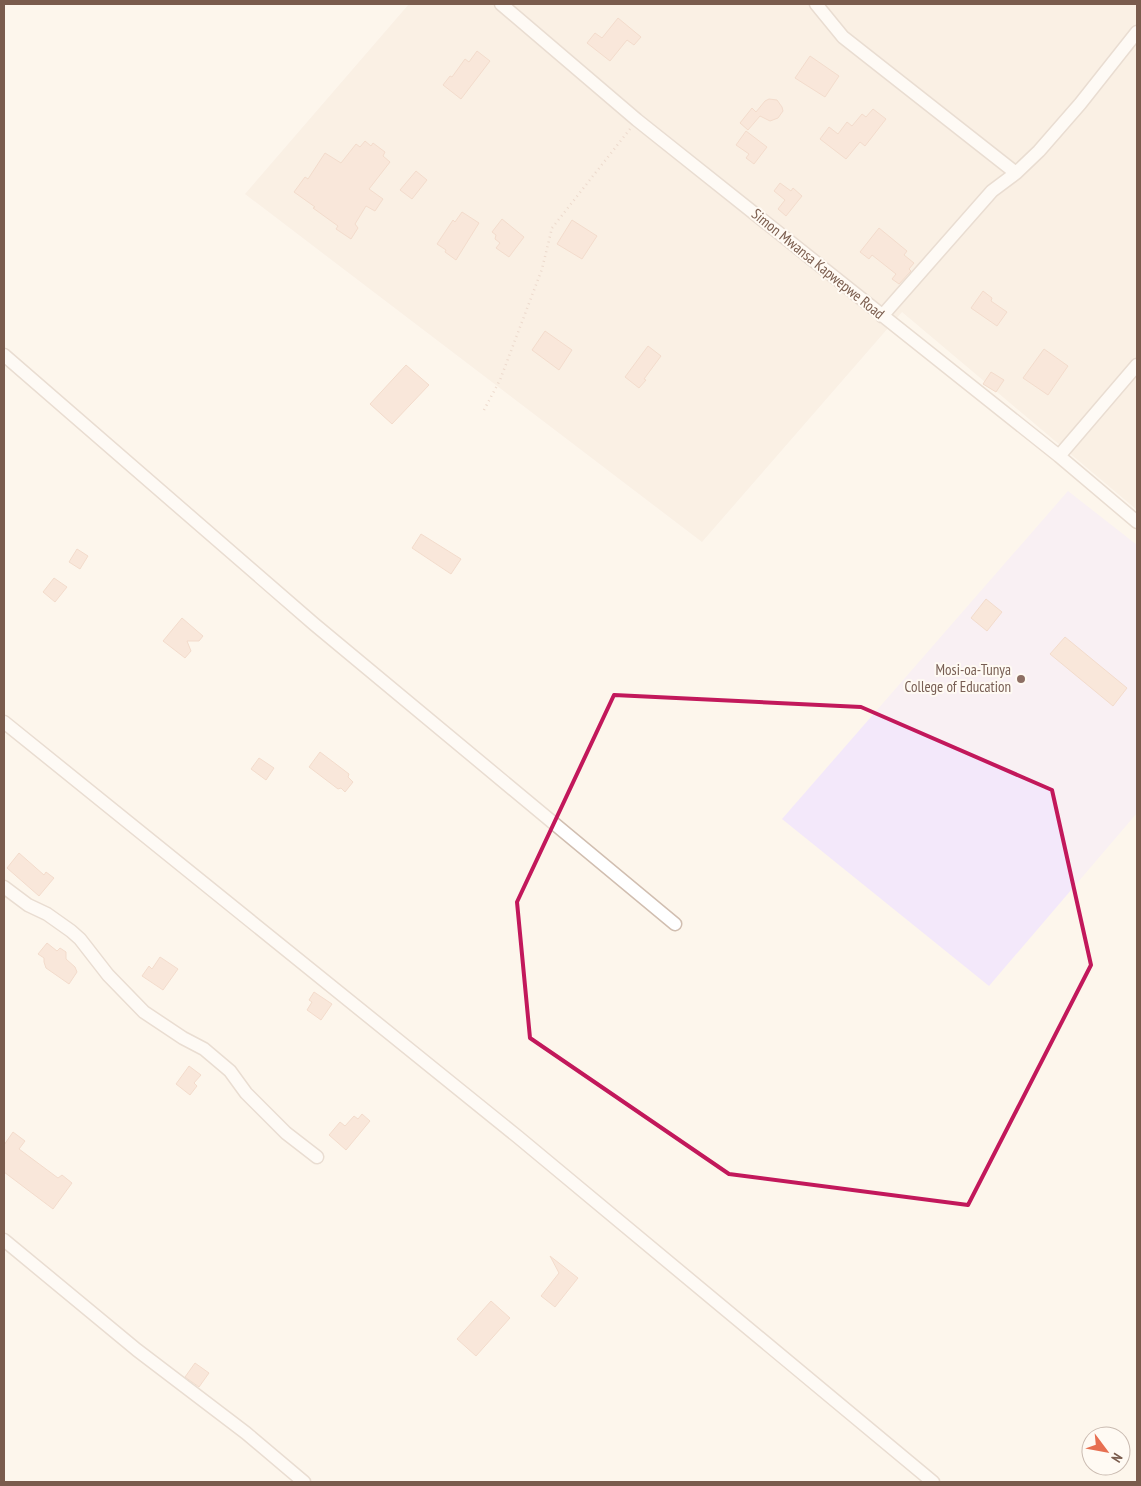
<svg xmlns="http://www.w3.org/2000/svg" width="1141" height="1486" font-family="'PT Sans Narrow',sans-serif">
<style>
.residential{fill:#f5e8da}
.education{fill:#f3e8fa}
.building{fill:#f3d5c3;stroke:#e6bba3}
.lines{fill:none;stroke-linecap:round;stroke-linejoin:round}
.minor-casing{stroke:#d1beb0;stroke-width:15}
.path{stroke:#d9b8a5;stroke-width:2.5;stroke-dasharray:1 4;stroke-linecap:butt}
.minor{stroke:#fff;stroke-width:12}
.marked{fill:none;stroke:#c2185b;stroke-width:4;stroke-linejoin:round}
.education-dot{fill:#8d6e63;stroke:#fffaf3;stroke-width:2}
.labels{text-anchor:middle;stroke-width:4;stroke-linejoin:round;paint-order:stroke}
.street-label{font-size:15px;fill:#7a5c4d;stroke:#fffaf3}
.education-label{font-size:15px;fill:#785e54;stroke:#fffaf3;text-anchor:end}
</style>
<rect width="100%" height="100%" fill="#fdf6ec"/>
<path class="residential" d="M409,4H1137V510L902,312L702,542L245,194Z"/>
<path class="education" d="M1068,491L1137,545V813L989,986L782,819Z"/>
<path class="building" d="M618,18L641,37L634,45L627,40L610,61L587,43L595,33L602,38Z
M477,51L490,61L461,99L443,85L450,76L452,77L465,59L469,62Z
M810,56L839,76L825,97L795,78Z
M769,99L777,100L782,107L783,111L778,118L770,121L760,116L748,130L740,123L752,108L756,112L765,101Z
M873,109L886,119L865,146L860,142L846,159L820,139L829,127L838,134L847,122L852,126L862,114L866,117Z
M746,131L767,147L754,164L746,158L749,154L736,145Z
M365,141L371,146L373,143L385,152L383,156L390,162L369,189L383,199L375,211L366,206L355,224L358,228L351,239L336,229L338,226L313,208L315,207L294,192L305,177L308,179L325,153L341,163L356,144L360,147Z
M416,171L427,180L412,199L400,190Z
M780,183L791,191L793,188L802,196L786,216L778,209L785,200L774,191Z
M462,212L479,223L456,260L445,252L446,250L437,244L453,220L455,222Z
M502,219L524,237L509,257L496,248L500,243L495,239L496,235L492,232Z
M572,220L597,236L582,259L557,244Z
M879,228L907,251L904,255L914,263L909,269L911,271L899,284L892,279L896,274L872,255L869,259L860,252Z
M983,291L992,298L991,301L1007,312L997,326L971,308Z
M545,331L572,350L559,370L532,350Z
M648,346L661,356L644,379L646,380L639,388L625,377Z
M1044,349L1068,366L1048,395L1023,378Z
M406,365L429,385L392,424L370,404Z
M991,372L1004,380L996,392L983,384Z
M421,534L461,559L451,574L412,548Z
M77,549L88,556L80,569L69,562Z
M54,578L67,587L55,602L43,592Z
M986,599L1002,612L987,631L971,618Z
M182,618L203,636L199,641H187L191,651L185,658L163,641Z
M1065,637L1127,688L1113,706L1050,654Z
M320,752L349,774L348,777L353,782L345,792L341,788L338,789L309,767Z
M259,758L274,768L266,780L251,769Z
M19,853L44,875L46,872L54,878L39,896L7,868Z
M47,943L57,951L60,948L66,952V959L75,967L77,972L69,984L46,968L44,962V958L38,954Z
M160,957L178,969L163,990L142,976L149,966L152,969Z
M314,992L332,1004L321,1020L307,1010L312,1002L309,1000Z
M189,1066L201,1075L194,1083L197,1086L190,1095L176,1084Z
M362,1114L370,1121L346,1150L329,1135L340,1122L345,1126L354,1116L358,1119Z
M13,1132L25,1141L19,1149L58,1178L62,1175L72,1183L53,1209L4,1172V1145Z
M550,1256L578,1278L555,1307L541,1296L559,1273Z
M491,1301L510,1318L476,1356L457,1339Z
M195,1363L209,1373L199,1387L185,1377Z"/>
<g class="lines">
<defs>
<path id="minor" d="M501,4L637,120L1059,456L1137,522
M816,4L843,37L1016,173
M882,316L992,191L1016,173L1039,151L1080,104L1137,32
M4,355L314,624L675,924
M1059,456L1137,365
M4,722L518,1137L933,1482
M4,887L28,905L47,914L71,931L80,939L108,975L144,1012L183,1038L204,1049L230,1071L246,1093L286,1133L317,1157
M4,1240L137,1350L246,1433L304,1482"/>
</defs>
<use href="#minor" class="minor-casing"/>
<path class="path" d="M484,410L500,380L542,269L552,228L630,129"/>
<use href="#minor" class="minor"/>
</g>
<path d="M0 0H1141V1486H0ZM614,695L861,707L1052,790L1091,965L968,1205L729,1174L530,1038L517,902Z" fill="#fdf6ec" fill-opacity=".55" fill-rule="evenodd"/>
<path class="marked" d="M614,695L861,707L1052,790L1091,965L968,1205L729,1174L530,1038L517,902Z"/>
<circle class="education-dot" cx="1021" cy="679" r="5"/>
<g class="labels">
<g class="street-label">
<text transform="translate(818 264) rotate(39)" y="5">Simon Mwansa Kapwepwe Road</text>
</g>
<g class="education-label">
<text x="1011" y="675">Mosi-oa-Tunya<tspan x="1011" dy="17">College of Education</tspan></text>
</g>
</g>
<rect width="1141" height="1486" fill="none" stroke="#7a5c4d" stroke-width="10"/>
<g transform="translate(1106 1451) rotate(122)"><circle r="24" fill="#fffaf3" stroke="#cabbb1"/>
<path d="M0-4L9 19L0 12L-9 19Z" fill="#e76f51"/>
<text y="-8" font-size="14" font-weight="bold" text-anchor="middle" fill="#7a5c4d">N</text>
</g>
</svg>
